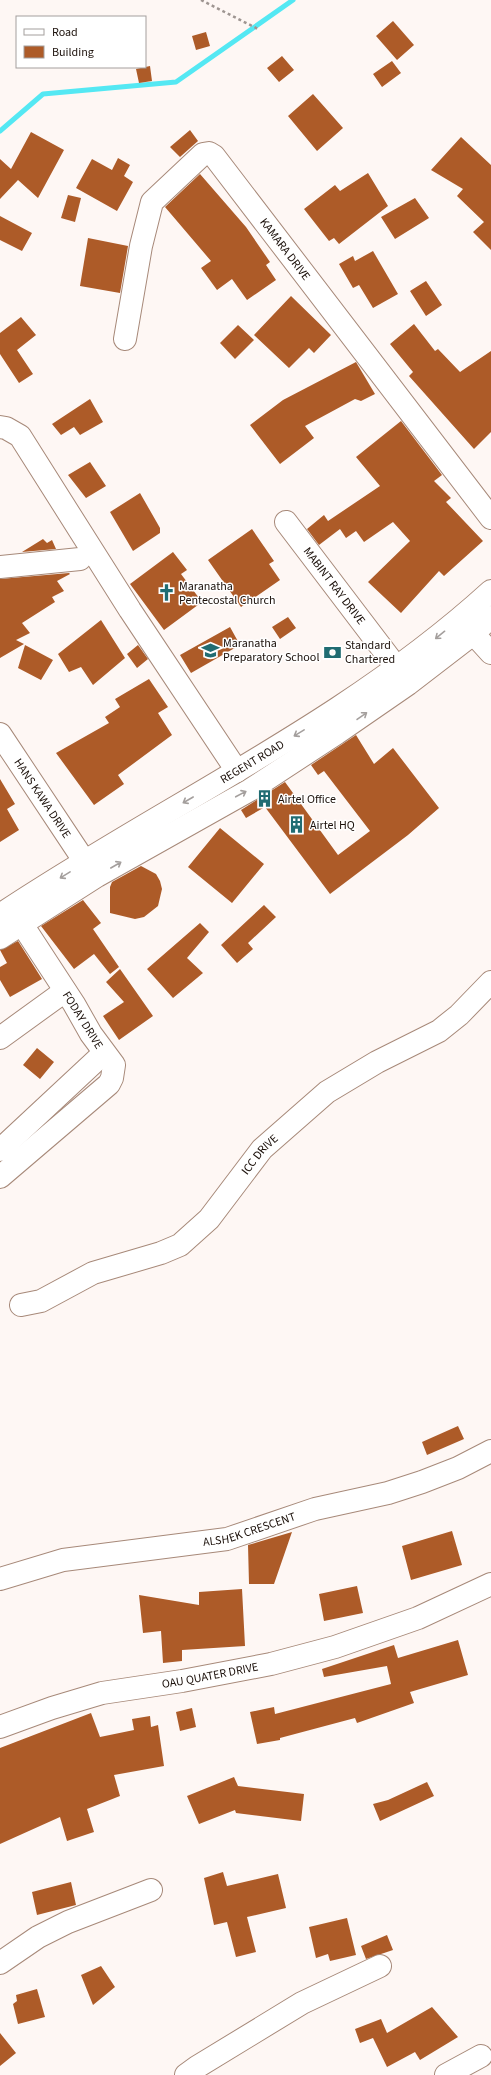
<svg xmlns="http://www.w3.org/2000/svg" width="491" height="2075" font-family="'Source Sans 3',sans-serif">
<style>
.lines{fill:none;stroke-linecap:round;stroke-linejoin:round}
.stream{stroke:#54e8f3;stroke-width:5}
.building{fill:#ad5b28}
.minor-casing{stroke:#a78979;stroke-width:24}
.major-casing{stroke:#a78979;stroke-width:24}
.path{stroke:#9e9591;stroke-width:2.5;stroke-dasharray:3 3;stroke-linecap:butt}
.minor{stroke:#fff;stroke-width:22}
.major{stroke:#fff;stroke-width:22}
.oneway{stroke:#a49f9d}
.labels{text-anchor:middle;stroke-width:3;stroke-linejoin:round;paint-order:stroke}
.street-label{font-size:12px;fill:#1b100a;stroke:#fff}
.poi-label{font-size:12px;fill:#1b100a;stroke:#fff;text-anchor:start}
</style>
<rect width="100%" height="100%" fill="#fef7f4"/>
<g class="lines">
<path class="stream" d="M0,131L43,94L176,82L293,0"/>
</g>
<path class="building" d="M393,21L414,45L397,60L376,36Z
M206,32L210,46L196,50L192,36Z
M282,56L294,70L279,82L267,68Z
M392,61L401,73L382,87L373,74Z
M150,66L152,81L139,83L136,69Z
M313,94L343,128L317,151L288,116Z
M190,130L198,141L180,157L170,147Z
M31,132L64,150L38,198L18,180L0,199V159L11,169Z
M461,137L491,165V250L473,232L484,222L457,196L463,189L431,170Z
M118,158L130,165L124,176L133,182L117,211L76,188L92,159L112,170Z
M368,173L388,206L339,244L334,238L329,241L304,209L335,185L340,191Z
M200,174L246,227L270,262L266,265L276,280L247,300L232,279L217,290L201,268L211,261L165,207Z
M68,195L81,198L75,222L61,218Z
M415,198L429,218L395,239L381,217Z
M0,216L32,233L22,251L0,240Z
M88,238L128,246L120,293L80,286Z
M373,251L398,294L373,308L359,285L353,288L339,264L353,256L355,261Z
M426,281L442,305L426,316L410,291Z
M291,296L331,335L314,353L309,348L289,368L254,335Z
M21,317L36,335L17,350L33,374L19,383L0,354V333Z
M414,324L435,351L438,349L460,372L491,351V432L474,449L409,376L413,372L390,344Z
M238,325L254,340L235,359L220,343Z
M356,362L375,394L361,401L355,399L305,426L314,438L280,464L250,425L283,400Z
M90,399L103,422L80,435L74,427L61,435L52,424Z
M401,421L442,475L434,481L451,498L446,502L483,541L444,576L439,571L401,613L368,582L410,541L393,522L364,542L356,531L346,538L340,529L319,545L307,529L324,515L328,521L380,486L356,457Z
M90,462L106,486L86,498L68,475Z
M140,493L160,528V533L133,551L110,512Z
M252,529L274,561L269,564L280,580L241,607L208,560Z
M43,539L47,543L52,540L56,549L22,552Z
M173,552L187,570L181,574L202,602L164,630L130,584Z
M69,573L70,574L57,581L64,591L52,597L55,602L22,623L30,633L16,640L24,644L0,658V579Z
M288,617L296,628L280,639L272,627Z
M101,620L125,658L93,685L81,667L69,672L58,654Z
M230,627L240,645L191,673L180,655Z
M25,645L53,660L41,680L18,668Z
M138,645L148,659L137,668L127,654Z
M149,679L168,707L158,713L172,735L118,775L124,784L94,805L56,753L109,723L105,717L120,707L115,699Z
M356,735L374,764L393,748L439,808L408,835L330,894L265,807L246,818L241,810L285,782L338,855L370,831L324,771L318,775L311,765Z
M0,779L15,804L7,809L19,830L0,842Z
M220,828L264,864L232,903L188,867Z
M141,866L156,874L160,881L162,889L158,906L144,917L135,919L110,913V887L112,882Z
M83,900L101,923L93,929L119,967L110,974L94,954L74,969L41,926Z
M264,905L276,917L248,943L253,949L237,963L221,945Z
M200,923L209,932L187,958L203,973L173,998L147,969Z
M18,941L42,979L10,997L0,980V967L7,963L0,950Z
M120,969L153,1016L119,1040L103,1016L124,1002L106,982Z
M37,1048L54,1062L40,1079L23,1065Z
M458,1426L464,1439L427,1455L422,1442Z
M452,1531L462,1565L411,1580L402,1546Z
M292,1532L274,1584H249L248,1545Z
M357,1586L363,1613L324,1621L319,1594Z
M242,1589L245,1646L182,1650V1661L163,1663L161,1631L143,1633L139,1595L199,1605V1592Z
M458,1640L468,1675L410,1692L414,1703L357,1723L355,1718L280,1738V1740L257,1744L250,1712L274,1707L275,1714L391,1684L387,1666L324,1677L322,1669L394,1645L398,1658Z
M192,1708L196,1727L180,1731L176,1712Z
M91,1713L100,1737L134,1730L132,1719L150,1716L151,1727L158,1725L164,1766L114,1775L120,1796L87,1809L94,1832L67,1841L60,1817L0,1844V1748Z
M234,1777L238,1786L304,1794L301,1821L236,1813L235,1810L199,1824L187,1796Z
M427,1782L434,1796L380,1821L373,1804L388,1800Z
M223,1872L227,1886L278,1874L286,1908L247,1917L256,1952L236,1957L227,1922L214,1925L204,1878Z
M71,1882L76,1905L37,1915L32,1892Z
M347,1918L356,1955L330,1961L328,1954L316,1958L309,1927Z
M387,1935L393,1950L366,1959L361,1946Z
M101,1966L115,1987L93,2005L81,1975Z
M37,1989L45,2017L18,2024L13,2004L17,2001L16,1995Z
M432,2007L458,2037L420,2060L415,2052L387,2067L373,2038L360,2043L355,2029L381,2019L387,2033Z
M0,2033L16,2053L0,2066Z"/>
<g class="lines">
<defs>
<g id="minor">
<path id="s1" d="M125,339L141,246L152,202L203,154L209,153L214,156L491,518"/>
<path d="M0,427L6,428L20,436L130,610L237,771"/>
<path id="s2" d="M286,522L397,668"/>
<path d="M0,567L80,559"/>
<path d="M461,620L491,653"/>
<path id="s3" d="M0,734L85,862"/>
<path d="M0,1038L65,991"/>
<path d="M0,1150L104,1053"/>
<path d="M0,1177L109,1084L112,1078L114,1065L91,1034L74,1004L12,909"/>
<path id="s4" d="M21,1305L41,1301L93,1273L161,1253L180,1245L209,1219L262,1149L327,1092L377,1062L439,1031L459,1015L491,982"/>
<path id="s5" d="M0,1579L63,1560L227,1539L315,1509L388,1493L422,1482L458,1468L491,1451"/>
<path id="s6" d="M0,1727L52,1708L102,1693L182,1681L271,1664L335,1647L418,1618L491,1584"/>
<path d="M0,1963L38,1937L68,1922L151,1890"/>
<path d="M186,2075L197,2067L302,2003L380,1966"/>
<path d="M446,2075L481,2056"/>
</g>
<g id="major">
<path id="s7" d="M0,915C163,806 345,724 491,591"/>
<path d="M0,938L97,876L250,790L337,733L408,684L473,634L491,617"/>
</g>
</defs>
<use href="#minor" class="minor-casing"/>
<use href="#major" class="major-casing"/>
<path class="path" d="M201,0L258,29"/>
<use href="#minor" class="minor"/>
<use href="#major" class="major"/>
</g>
<defs><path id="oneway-shaft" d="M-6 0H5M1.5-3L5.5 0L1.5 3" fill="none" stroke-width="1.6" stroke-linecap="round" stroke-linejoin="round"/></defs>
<g class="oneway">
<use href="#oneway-shaft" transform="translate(440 635) rotate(141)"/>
<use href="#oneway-shaft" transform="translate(362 716) rotate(-35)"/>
<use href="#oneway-shaft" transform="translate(299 733) rotate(149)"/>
<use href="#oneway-shaft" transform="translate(241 794) rotate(-28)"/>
<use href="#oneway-shaft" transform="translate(188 800) rotate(150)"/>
<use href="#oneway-shaft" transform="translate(116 865) rotate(-30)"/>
<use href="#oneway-shaft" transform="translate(65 875) rotate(148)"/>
</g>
<defs>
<symbol id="church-bare" viewBox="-9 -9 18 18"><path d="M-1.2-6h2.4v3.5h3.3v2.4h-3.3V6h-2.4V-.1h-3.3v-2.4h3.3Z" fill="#206c72" stroke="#fff" stroke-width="2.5" paint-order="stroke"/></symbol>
<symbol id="school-bare" viewBox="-9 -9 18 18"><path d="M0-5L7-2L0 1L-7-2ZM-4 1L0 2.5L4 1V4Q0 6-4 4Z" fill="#206c72" stroke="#fff" stroke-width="2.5" paint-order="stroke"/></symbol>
<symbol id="bank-bare" viewBox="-9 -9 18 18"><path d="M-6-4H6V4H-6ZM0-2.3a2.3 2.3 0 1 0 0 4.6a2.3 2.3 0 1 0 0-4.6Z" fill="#206c72" stroke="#fff" stroke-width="2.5" paint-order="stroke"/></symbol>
<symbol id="building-bare" viewBox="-9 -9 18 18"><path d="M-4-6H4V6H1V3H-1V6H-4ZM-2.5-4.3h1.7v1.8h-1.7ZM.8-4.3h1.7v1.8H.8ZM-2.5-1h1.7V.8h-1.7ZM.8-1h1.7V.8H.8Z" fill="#206c72" stroke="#fff" stroke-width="2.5" paint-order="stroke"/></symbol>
</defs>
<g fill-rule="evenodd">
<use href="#church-bare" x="154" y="580" width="25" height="25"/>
<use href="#school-bare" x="198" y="638" width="25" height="25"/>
<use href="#bank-bare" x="320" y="640" width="25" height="25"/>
<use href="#building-bare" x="252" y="786" width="25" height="25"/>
<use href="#building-bare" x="284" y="812" width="25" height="25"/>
</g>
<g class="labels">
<g class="street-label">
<text dy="4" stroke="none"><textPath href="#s1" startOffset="339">KAMARA DRIVE</textPath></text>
<text dy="4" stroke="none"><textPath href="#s2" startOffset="80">MABINT RAY DRIVE</textPath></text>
<text dy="4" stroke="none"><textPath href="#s7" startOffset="295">REGENT ROAD</textPath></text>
<text dy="4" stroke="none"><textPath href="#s3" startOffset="77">HANS KAWA DRIVE</textPath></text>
<text transform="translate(83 1020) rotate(58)" y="4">FODAY DRIVE</text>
<text dy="4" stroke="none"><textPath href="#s4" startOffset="292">ICC DRIVE</textPath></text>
<text dy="4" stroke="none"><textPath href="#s5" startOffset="255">ALSHEK CRESCENT</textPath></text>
<text dy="4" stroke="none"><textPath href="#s6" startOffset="217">OAU QUATER DRIVE</textPath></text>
</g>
<g class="poi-label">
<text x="179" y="590">Maranatha<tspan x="179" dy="14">Pentecostal Church</tspan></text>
<text x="223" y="647">Maranatha<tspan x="223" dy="14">Preparatory School</tspan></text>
<text x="345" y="649">Standard<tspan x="345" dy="14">Chartered</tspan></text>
<text x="278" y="803">Airtel Office</text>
<text x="310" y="829">Airtel HQ</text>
</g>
</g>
<rect x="16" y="16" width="130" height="52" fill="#ffffff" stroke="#a49f9d"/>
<rect x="24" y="29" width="20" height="6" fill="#ffffff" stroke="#a49f9d"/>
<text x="52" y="36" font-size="12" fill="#1b100a">Road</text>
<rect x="24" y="46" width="20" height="12" fill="#ad5b28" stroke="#a49f9d"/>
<text x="52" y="56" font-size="12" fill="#1b100a">Building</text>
</svg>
